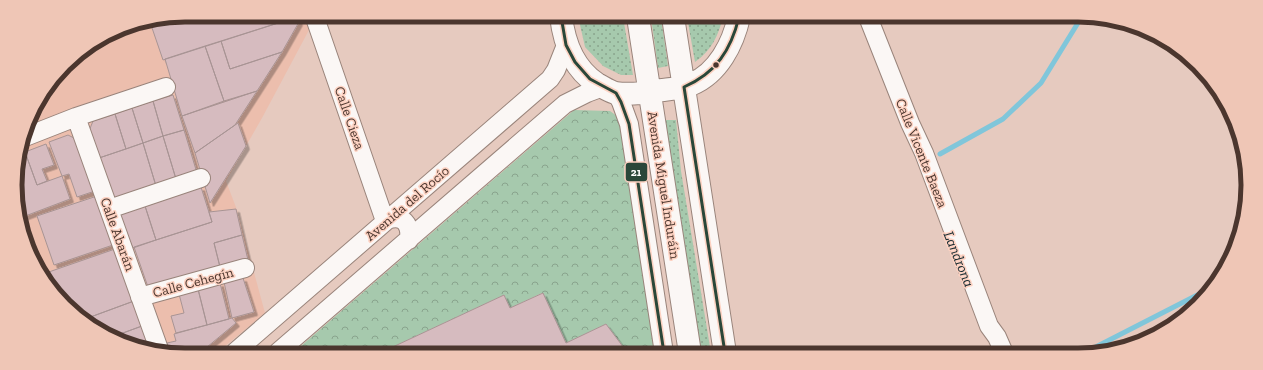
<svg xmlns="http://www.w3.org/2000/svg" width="1263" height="370" font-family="'Zilla Slab',serif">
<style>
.built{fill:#ecbead}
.grass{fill:url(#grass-dots)}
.park{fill:url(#park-crowns)}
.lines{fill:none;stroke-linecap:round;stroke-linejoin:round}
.stream{stroke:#80c6da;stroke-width:5}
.building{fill:#d6bbbf;stroke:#a89494;filter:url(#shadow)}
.minor-casing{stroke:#99847b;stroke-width:20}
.major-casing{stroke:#99847b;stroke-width:24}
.minor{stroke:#fbf7f5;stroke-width:18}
.major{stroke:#fbf7f5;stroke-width:22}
.bus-1-casing{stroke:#fdd2c2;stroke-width:6}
.bus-1{stroke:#2a4739;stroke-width:3}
.bus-dot{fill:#4b362e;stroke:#fdd2c2;stroke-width:1.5}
.labels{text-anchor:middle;stroke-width:3;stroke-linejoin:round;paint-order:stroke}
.street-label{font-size:14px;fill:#4b362e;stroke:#fdd2c2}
.water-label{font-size:15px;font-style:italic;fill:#1a2e34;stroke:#fdd2c2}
.rim{fill:none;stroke:#4b362e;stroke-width:5}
.line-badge{stroke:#fdd2c2;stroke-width:1.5}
.badge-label{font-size:11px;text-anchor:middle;font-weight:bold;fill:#fff}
</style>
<defs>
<pattern id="grass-dots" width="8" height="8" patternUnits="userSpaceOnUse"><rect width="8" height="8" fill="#a6c9ad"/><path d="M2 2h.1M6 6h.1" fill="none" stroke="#89a48d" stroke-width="1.8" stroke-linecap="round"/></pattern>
<pattern id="park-crowns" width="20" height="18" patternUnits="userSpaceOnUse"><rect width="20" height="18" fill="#a6c9ad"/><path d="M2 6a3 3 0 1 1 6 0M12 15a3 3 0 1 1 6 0" fill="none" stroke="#89a48d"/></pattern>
<filter id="shadow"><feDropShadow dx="3.5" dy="3.5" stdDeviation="0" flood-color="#0004"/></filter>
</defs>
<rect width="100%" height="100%" fill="#e6cabf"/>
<path class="built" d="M185,15H317L262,118L226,181L237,210L265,313L218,352H152L100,332L50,288L21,229L15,174L32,110L73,57L120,28Z"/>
<path class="grass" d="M578,16L623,17L633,75H621L603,66L585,47Z
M651,17H661L668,66L658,68Z
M687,17H723C718,36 712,50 695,62Z
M665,120H676L681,171L711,353H700Z"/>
<path class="park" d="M574,110L610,111L621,119L657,353H626L621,344L606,324L566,343L542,293L510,308L504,295L382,352H294Z"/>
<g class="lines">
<path class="stream" d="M940,154L1003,119L1041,83L1081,18
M1082,354L1209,289"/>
</g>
<path class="building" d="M185,15H296L297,17L163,60L150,22Z
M297,17L299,22L282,52L230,69L221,41Z
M221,41L230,69L282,52L257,91L224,101L205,46Z
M205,46L224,101L182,116L165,59Z
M257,91L235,125L195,153L182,116Z
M173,95L184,130L163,136L153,101Z
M153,101L163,136L143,143L132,108Z
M132,108L143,143L126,149L115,114Z
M115,114L126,149L99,158L89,131L93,121Z
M238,123L246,146L210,203L195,153Z
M184,130L197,173L176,179L163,136Z
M68,135L76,139L95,191L77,197L69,174L62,176L49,142Z
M163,136L176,179L156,186L143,143Z
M143,143L156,186L113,199L99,158Z
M46,144L54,165L42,169L47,181L37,185L25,152Z
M25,152L37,185L62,176L70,199L20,218L15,174L21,154Z
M201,187L212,222L156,240L145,206Z
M97,196L113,245L54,265L37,216Z
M145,206L156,240L133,248L126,233L120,214Z
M236,209L242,235L214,243L220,267L148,287L134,247L212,222L209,212Z
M242,235L248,260L220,267L214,243Z
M115,249L134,301L85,319L50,288L43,274Z
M243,278L254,312L232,318L224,282Z
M220,283L229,319L207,325L198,289Z
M198,289L207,325L176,333L171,316L184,313L179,294Z
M543,293L566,343L606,324L621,344L626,353L382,352L504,295L510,308Z
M134,301L142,326L112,337L100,332L85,319Z
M232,318L236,323L201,352H170L167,343L176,341L174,334Z
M142,326L151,349L148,350L112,337Z"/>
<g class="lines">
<defs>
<path id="minor" d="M314,15L385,221
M868,17L910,123L924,153L989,326L997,337L1004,353
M616,93L621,102L629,124L664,353
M76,117L160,352
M25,137L76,117L166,87
M109,209L201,178
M387,220C403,214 411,224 409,240
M140,297L245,268
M235,352L550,79L556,70L566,45
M278,352L565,104L587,93L603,87"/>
<path id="major" d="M561,16C564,43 573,68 597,84C603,87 610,92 616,93C628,95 644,93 656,91C667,89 681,89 692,84C718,73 733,44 739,17
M638,17L690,353
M673,17L725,353"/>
</defs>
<use href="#minor" class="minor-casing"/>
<use href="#major" class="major-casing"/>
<use href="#minor" class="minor"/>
<use href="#major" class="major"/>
<defs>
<path id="bus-1" d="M561,16L566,45L575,62L590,79L616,93L621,102L629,124L664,353
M725,353L684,87C716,73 731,50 739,17"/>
</defs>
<use href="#bus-1" class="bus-1-casing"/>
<use href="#bus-1" class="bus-1"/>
</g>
<circle class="bus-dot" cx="716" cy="65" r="3.5"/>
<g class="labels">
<g class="street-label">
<text transform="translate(350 118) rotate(71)" y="5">Calle Cieza</text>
<text transform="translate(922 153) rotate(68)" y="5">Calle Vicente Baeza</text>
<text transform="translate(664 185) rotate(81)" y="5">Avenida Miguel Induráin</text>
<text transform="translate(407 203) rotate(-41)" y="5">Avenida del Rocío</text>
<text transform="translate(118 234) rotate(70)" y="5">Calle Abarán</text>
<text transform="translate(193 282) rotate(-15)" y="5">Calle Cehegín</text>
</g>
<g class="water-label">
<text transform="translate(959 259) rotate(68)" y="5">Landrona</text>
</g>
</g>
<path d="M0 0H1263V370H0ZM185 22H1078A163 163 0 0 1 1241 185V185A163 163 0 0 1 1078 348H185A163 163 0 0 1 22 185V185A163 163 0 0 1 185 22Z" fill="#efc6b6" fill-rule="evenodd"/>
<path class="rim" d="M185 22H1078A163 163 0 0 1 1241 185V185A163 163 0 0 1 1078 348H185A163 163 0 0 1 22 185V185A163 163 0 0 1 185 22Z"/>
<rect class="line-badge" x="625" y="162" width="23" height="20" rx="4" fill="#2a4739"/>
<g class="badge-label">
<text x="636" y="176">21</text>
</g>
</svg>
